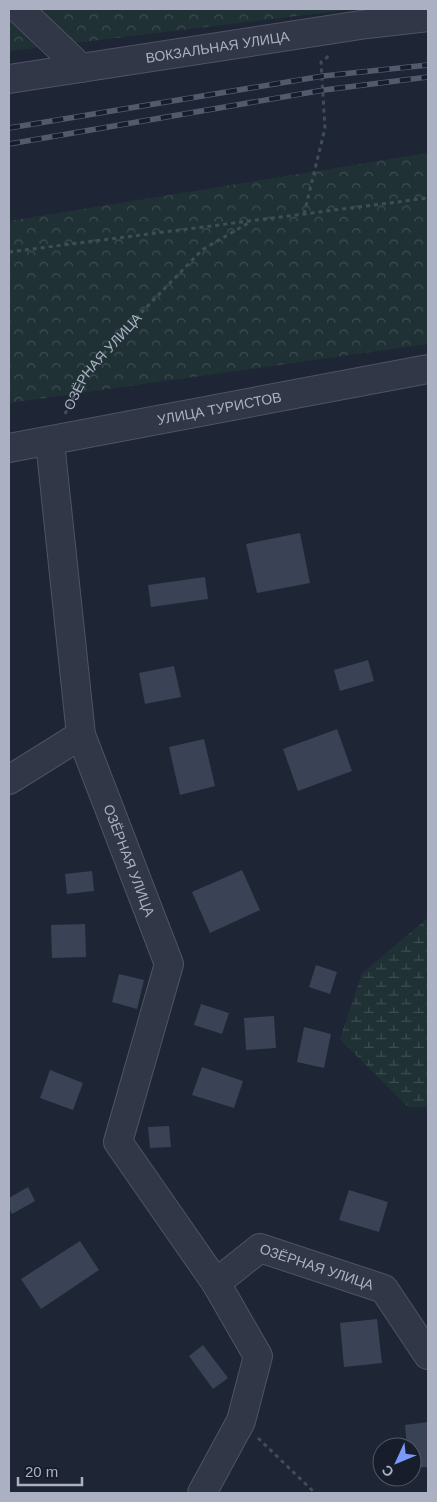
<svg xmlns="http://www.w3.org/2000/svg" width="437" height="1502" font-family="Arial,sans-serif">
<style>
.forest{fill:url(#forest-crowns)}
.wetland{fill:url(#wetland-marsh)}
.building{fill:#3a4256}
.lines{fill:none;stroke-linecap:round;stroke-linejoin:round}
.minor-casing{stroke:#4f5464;stroke-width:30}
.path{stroke:#3d4e54;stroke-width:3;stroke-dasharray:4 4;stroke-linecap:butt}
.minor{stroke:#313746;stroke-width:28}
.rail-casing{stroke:#535a6d;stroke-width:5.5}
.rail{stroke:#171d2a;stroke-width:4;stroke-dasharray:11;stroke-linecap:butt}
.labels{text-anchor:middle;stroke-width:5;stroke-linejoin:round;paint-order:stroke}
.street-label{font-size:14px;fill:#abb1c3;stroke:#171d2a}
</style>
<defs>
<pattern id="forest-crowns" width="20" height="18" patternUnits="userSpaceOnUse" patternTransform="scale(1.25)"><rect width="20" height="18" fill="#203136"/><path d="M2 6a3 3 0 1 1 6 0M12 15a3 3 0 1 1 6 0" fill="none" stroke="#3e4c51"/></pattern>
<pattern id="wetland-marsh" width="20" height="14" patternUnits="userSpaceOnUse" patternTransform="scale(1.25)"><rect width="20" height="14" fill="#203136"/><path d="M1 5h8M5 5V1M11 12h8M15 12V8" fill="none" stroke="#3e4c51"/></pattern>
</defs>
<rect width="100%" height="100%" fill="#1e2535"/>
<path class="forest" d="M9,9H356L9,51Z
M428,153V344L9,403V221Z"/>
<path class="wetland" d="M428,918V1107H408L340,1039L362,973Z"/>
<path class="building" d="M300,533L310,583L257,593L246,544Z
M205,577L208,599L151,607L148,585Z
M368,660L374,681L340,691L334,670Z
M174,666L181,697L145,704L139,673Z
M337,729L352,771L298,791L283,749Z
M204,739L215,786L180,795L169,747Z
M242,870L260,910L210,933L192,892Z
M92,871L94,891L67,894L65,874Z
M85,924L86,957L52,958L51,925Z
M316,965L337,972L330,994L309,987Z
M119,974L144,980L137,1009L112,1002Z
M201,1004L229,1013L222,1034L194,1025Z
M274,1016L276,1048L246,1050L244,1018Z
M304,1027L331,1034L324,1068L297,1062Z
M202,1067L243,1081L234,1108L192,1095Z
M50,1070L83,1083L73,1110L40,1098Z
M169,1126L171,1147L150,1148L148,1127Z
M28,1187L35,1201L12,1214L9,1208V1198Z
M349,1190L388,1202L379,1232L339,1220Z
M80,1241L99,1270L41,1309L21,1279Z
M377,1319L382,1363L344,1367L340,1323Z
M203,1345L228,1378L213,1389L189,1356Z
M428,1422V1467L412,1468V1447H407L405,1425Z"/>
<g class="lines">
<defs>
<g id="minor">
<path d="M19,9L81,68"/>
<path id="s2" d="M9,79L367,24L428,17"/>
<path id="s3" d="M50,442L81,735L169,964L118,1142L216,1283L258,1356L241,1421L202,1493"/>
<path id="s4" d="M9,448L428,369"/>
<path d="M9,780L81,735"/>
<path id="s5" d="M216,1283L260,1248L384,1289L428,1355"/>
</g>
</defs>
<use href="#minor" class="minor-casing"/>
<g class="path">
<path d="M304,214L325,128L321,62L330,55"/>
<path d="M9,252L428,198"/>
<path id="s1" d="M65,414L85,374L139,315L202,250L250,222"/>
<path d="M258,1438L315,1493"/>
</g>
<use href="#minor" class="minor"/>
<defs>
<path id="rail" d="M9,128L323,76L428,65
M9,144L324,90L428,77"/>
</defs>
<use href="#rail" class="rail-casing"/>
<use href="#rail" class="rail"/>
</g>
<g class="labels">
<g class="street-label">
<text dy="5" stroke="none"><textPath href="#s2" startOffset="211">ВОКЗАЛЬНАЯ УЛИЦА</textPath></text>
<text dy="5" stroke="none"><textPath href="#s1" startOffset="65">ОЗЁРНАЯ УЛИЦА</textPath></text>
<text dy="5" stroke="none"><textPath href="#s4" startOffset="214">УЛИЦА ТУРИСТОВ</textPath></text>
<text dy="5" stroke="none"><textPath href="#s3" startOffset="429">ОЗЁРНАЯ УЛИЦА</textPath></text>
<text dy="5" stroke="none"><textPath href="#s5" startOffset="116">ОЗЁРНАЯ УЛИЦА</textPath></text>
</g>
</g>
<rect width="437" height="1502" fill="none" stroke="#abb1c3" stroke-width="20"/>
<g transform="translate(397 1462) rotate(226)"><circle r="24" fill="#171d2a" stroke="#525867"/>
<path d="M0-4L9 19L0 12L-9 19Z" fill="#799afa"/>
<text y="-8" font-size="14" font-weight="bold" text-anchor="middle" fill="#abb1c3">С</text>
</g>
<path d="M18 1477v8h64v-8" fill="none" stroke="#abb1c3" stroke-width="2.5"/>
<text x="25" y="1477" font-size="15" fill="#abb1c3" stroke="#171d2a" stroke-width="4" paint-order="stroke">20 m</text>
</svg>
